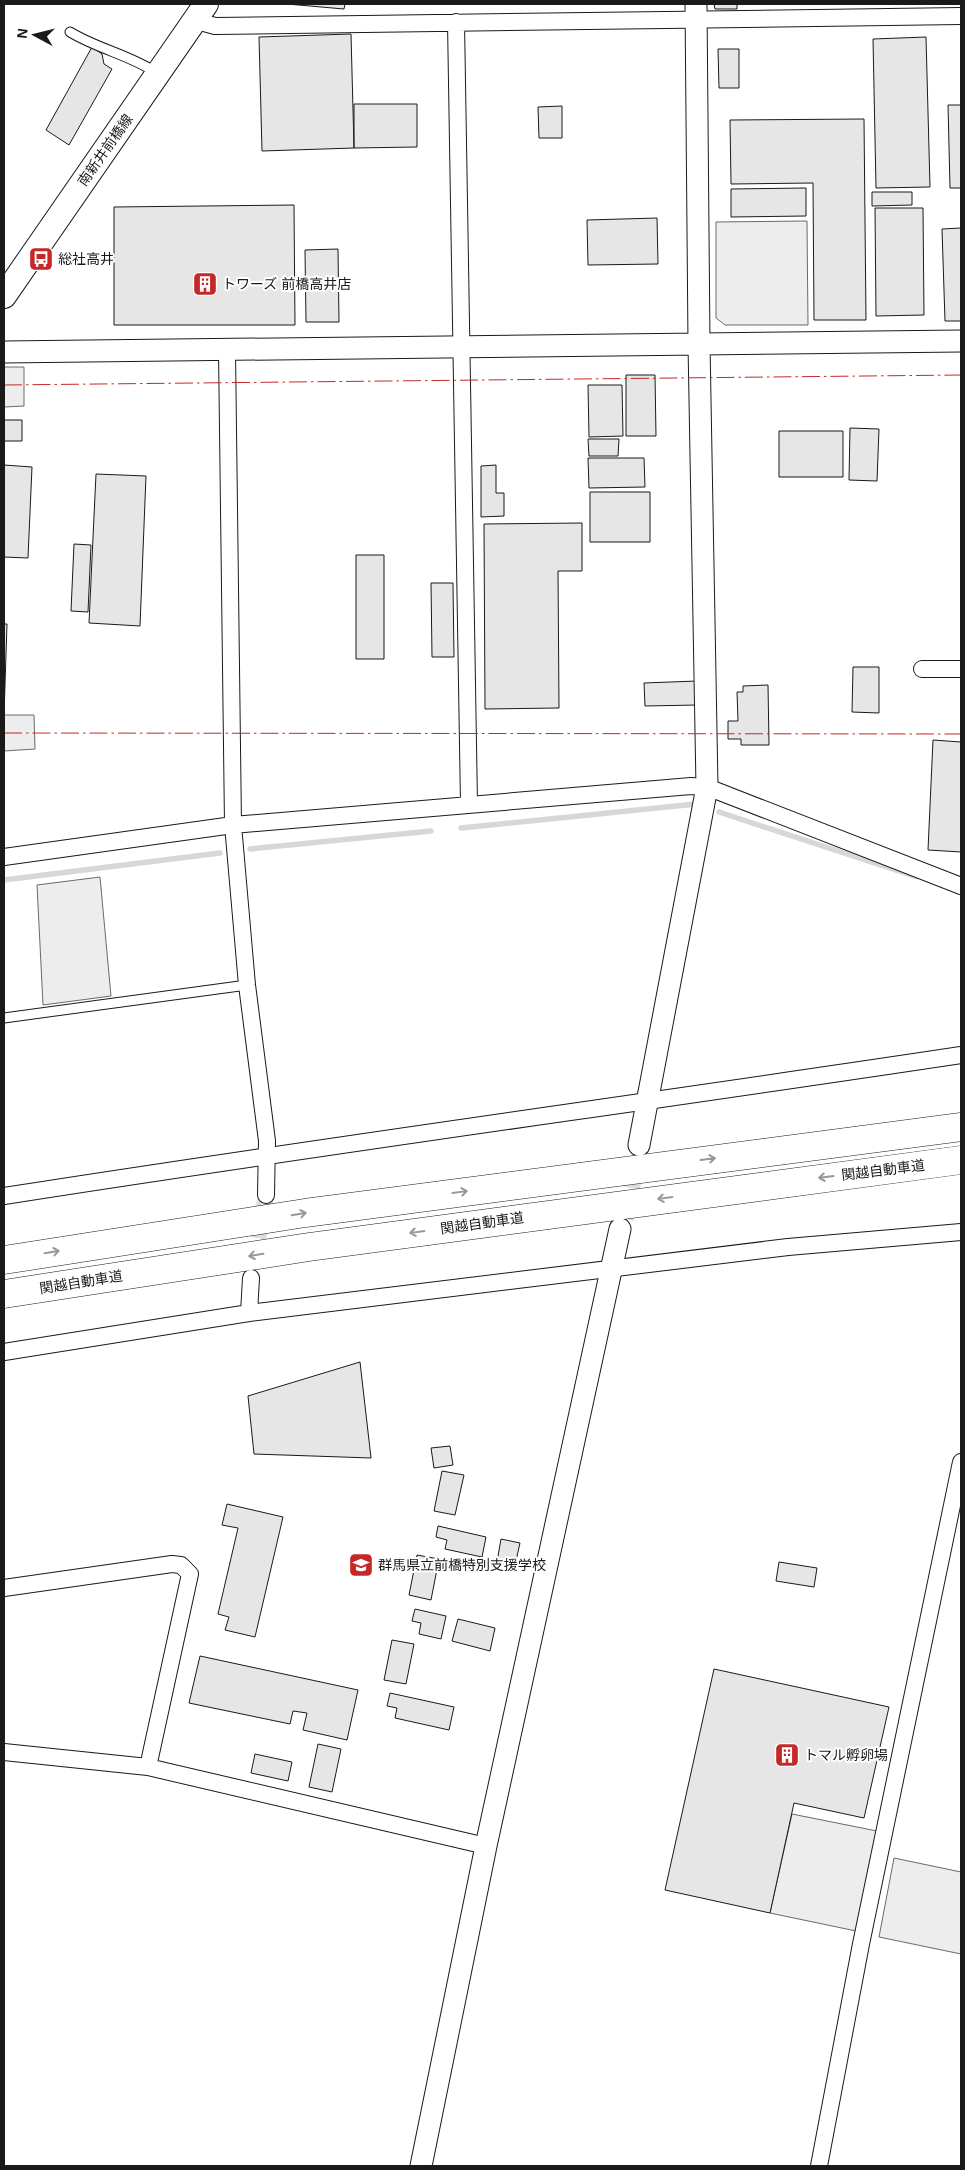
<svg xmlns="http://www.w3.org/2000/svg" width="965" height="2170" font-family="Arial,'Noto Sans JP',sans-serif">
<rect width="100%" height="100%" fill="#fff"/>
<path fill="#ededed" stroke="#6a6a6a" d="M807 221 808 325H725L716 318V222Z
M4 367H24V406L4 407Z
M4 715H34L35 749 4 751Z
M100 877 111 996 43 1005 37 885Z
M792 1814 877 1831 856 1931 770 1913Z
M894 1858 961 1872V1954L879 1937Z"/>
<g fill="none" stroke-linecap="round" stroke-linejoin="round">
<path stroke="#d7d7d7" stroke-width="5.5" d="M719 812 917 877
M461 828 696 804
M250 849 431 831
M4 880 220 853"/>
</g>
<path fill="#e6e6e6" stroke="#1a1a1a" d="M287 4H345L344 9Z
M714 4H737V9H715Z
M351 34 354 148 262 151 259 37Z
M926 37 930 187 876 188 873 39Z
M92 47 102 54 104 64 112 69 69 145 46 130Z
M718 49H739V88H719Z
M354 104H417V147L354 148Z
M948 105H961V188H950Z
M562 106V138H539L538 107Z
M864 119 866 320H814L813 183 731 184 730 120Z
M806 188V216L731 217V189Z
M872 192H912V205L872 206Z
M294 205 295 325H114V207Z
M875 208H923L924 315 876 316Z
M657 218 658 264 588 265 587 220Z
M961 228V321H945L942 229Z
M338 249 339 322H306L305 250Z
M626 375H655L656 436H626Z
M588 385H622L623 436 589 437Z
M4 420H22V441H4Z
M850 428 879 429 877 481 849 480Z
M779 431H843V477H779Z
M588 439H619L618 456H589Z
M588 458H644L645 487 589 488Z
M4 465 32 467 28 558 4 557Z
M496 465V493H504V516L481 517V466Z
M96 474 146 476 140 626 89 623Z
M590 492H650V542H590Z
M582 523V571H558L559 708 485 709 484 524Z
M74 544 91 545 88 612 71 611Z
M356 555H384V659H356Z
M431 583H453L454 657H432Z
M4 624H7L4 715Z
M853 667H879V713L852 712Z
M697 681 698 705 645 706 644 683Z
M768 685 769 745H741V739H728V721H738L737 692H743V686Z
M933 740 961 742V852L928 850Z
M360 1362 371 1458 254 1454 248 1396Z
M450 1446 453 1465 434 1468 431 1448Z
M442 1471 464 1475 455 1515 434 1511Z
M227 1504 283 1517 255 1637 225 1630 229 1617 218 1614 238 1528 222 1525Z
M438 1526 486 1537 482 1557 445 1549 447 1540 436 1537Z
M501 1539 520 1543 515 1565 497 1562Z
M417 1555 439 1559 431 1600 409 1595Z
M779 1562 817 1568 814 1587 776 1581Z
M415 1609 446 1616 441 1639 419 1634 421 1623 412 1621Z
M458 1619 495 1628 490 1651 452 1641Z
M392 1640 414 1644 406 1684 384 1680Z
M200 1656 358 1690 347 1740 303 1730 307 1713 293 1711 290 1724 189 1703Z
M714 1669 889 1707 864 1818 794 1803 770 1913 665 1890Z
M390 1693 454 1707 449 1730 395 1718 397 1708 387 1706Z
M318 1744 341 1749 332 1792 309 1787Z
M255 1754 292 1762 288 1781 251 1773Z"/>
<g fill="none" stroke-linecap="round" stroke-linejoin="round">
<path stroke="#ddd" stroke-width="16" stroke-dasharray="16 8" stroke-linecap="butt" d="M254 1262 266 1195"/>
<path stroke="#ddd" stroke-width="21" stroke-dasharray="21 11" stroke-linecap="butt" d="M623 1219 636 1156"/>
<defs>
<path id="service" d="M70 32C98 49 130 55 157 73
M4 1018 247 985"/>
<path id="minor" d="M197 17 204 23 215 26 961 16
M456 22 469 804
M227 350 233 825 247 985 267 1141 266 1195
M922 669H961
M4 857 233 825 691 786 707 787 961 886
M4 1196C322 1146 642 1103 961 1055
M249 1313 251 1278
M4 1352 249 1313 788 1247 961 1232
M4 1588 172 1564 181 1565 190 1574 148 1767
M4 1752 148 1767 486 1846
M819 2166 861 1944 961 1462"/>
<path id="tertiary" d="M4 352 961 341
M639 1145 707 787 699 344 696 4
M421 2166 486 1846 620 1229"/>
<path id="secondary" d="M4 296 206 4"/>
<path id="motorway" d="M4 1260 305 1213 961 1127
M4 1294 309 1247 961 1160"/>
</defs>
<use href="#service" stroke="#1a1a1a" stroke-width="11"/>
<use href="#minor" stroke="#1a1a1a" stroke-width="18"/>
<use href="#tertiary" stroke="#1a1a1a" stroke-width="23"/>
<use href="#secondary" stroke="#1a1a1a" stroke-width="26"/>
<use href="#motorway" stroke="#1a1a1a" stroke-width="29"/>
<use href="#service" stroke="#fff" stroke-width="9"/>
<use href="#minor" stroke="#fff" stroke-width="16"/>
<use href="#tertiary" stroke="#fff" stroke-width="21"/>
<use href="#secondary" stroke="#fff" stroke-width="24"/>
<use href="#motorway" stroke="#fff" stroke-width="28"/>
<path stroke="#c62828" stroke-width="1" stroke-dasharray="18 4 2.5 4" stroke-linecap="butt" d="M4 385 961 375
M4 733 961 734"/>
</g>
<defs><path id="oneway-shaft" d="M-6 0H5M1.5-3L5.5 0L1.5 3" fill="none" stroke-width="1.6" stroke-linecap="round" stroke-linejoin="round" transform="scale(1.25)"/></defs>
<g stroke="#989898">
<use href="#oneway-shaft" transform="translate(708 1159) rotate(-7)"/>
<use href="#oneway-shaft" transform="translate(826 1177) rotate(173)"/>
<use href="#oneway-shaft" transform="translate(460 1192) rotate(-8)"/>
<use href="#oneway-shaft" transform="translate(665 1198) rotate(172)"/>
<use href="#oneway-shaft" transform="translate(299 1214) rotate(-9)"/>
<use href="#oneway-shaft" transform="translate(417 1232) rotate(172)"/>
<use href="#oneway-shaft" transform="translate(52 1252) rotate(-9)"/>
<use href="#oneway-shaft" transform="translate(256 1255) rotate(171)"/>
</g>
<defs>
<symbol id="bus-square" viewBox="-11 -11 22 22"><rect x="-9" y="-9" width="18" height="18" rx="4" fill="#c62828" stroke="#fff"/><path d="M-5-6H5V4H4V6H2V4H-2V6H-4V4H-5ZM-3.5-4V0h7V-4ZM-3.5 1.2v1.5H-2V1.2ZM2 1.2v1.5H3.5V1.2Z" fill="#fff"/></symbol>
<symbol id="building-square" viewBox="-11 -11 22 22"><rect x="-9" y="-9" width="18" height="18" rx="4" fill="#c62828" stroke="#fff"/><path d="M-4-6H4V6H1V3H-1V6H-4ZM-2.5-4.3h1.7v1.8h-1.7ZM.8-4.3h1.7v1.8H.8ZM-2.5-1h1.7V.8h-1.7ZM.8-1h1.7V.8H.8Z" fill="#fff"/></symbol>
<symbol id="school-square" viewBox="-11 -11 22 22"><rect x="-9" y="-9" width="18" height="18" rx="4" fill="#c62828" stroke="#fff"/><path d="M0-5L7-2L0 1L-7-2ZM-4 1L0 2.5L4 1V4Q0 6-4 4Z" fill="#fff"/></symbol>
</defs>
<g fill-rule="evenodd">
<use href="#bus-square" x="27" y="245" width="28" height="28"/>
<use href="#building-square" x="191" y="270" width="28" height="28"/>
<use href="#school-square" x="347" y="1551" width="28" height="28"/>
<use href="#building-square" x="773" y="1741" width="28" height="28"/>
</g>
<g text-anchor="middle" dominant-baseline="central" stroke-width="4" stroke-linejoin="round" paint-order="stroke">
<g font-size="14" fill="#1a1a1a" stroke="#fff">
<text transform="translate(105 150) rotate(-55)">南新井前橋線</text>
<text transform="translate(883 1170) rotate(-7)">関越自動車道</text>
<text transform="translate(482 1223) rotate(-8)">関越自動車道</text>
<text transform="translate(81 1282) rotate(-9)">関越自動車道</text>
</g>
<g font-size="14" fill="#1a1a1a" stroke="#fff" text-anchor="start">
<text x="58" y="259">総社高井</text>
<text x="222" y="284">トワーズ 前橋高井店</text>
<text x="378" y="1565">群馬県立前橋特別支援学校</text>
<text x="804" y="1755">トマル孵卵場</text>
</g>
</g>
<rect width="965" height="2170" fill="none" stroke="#1a1a1a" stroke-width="10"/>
<g transform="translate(35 35) rotate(277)" stroke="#ffffff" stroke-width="4" paint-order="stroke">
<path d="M0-4L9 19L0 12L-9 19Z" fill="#1a1a1a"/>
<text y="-8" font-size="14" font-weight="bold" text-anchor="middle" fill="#1a1a1a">N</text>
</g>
</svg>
